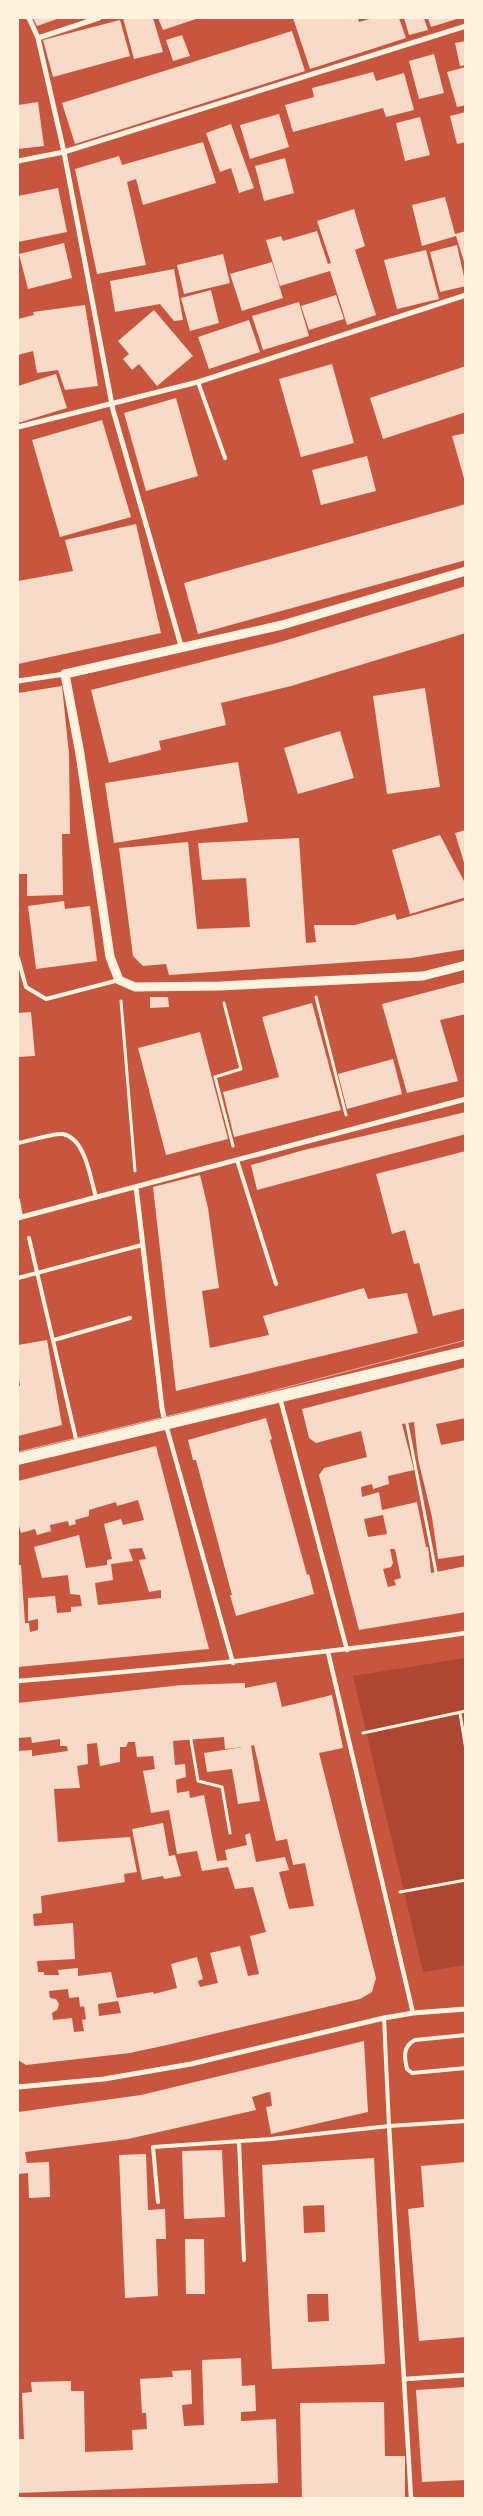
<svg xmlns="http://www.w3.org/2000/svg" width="483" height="2516" font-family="'Sofia Sans Condensed',sans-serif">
<rect width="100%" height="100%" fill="#c8553d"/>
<path fill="#ae4732" d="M465 1658V1965L423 1972 353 1676Z"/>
<path fill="#f7dbc8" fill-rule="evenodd" d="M33 18H60L37 26Z
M123 18H153L163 52 134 59Z
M158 18H199L163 30Z
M293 18H358L359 22 373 18H399L406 38 310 69Z
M404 18H424L428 30 409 35Z
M428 18H460L431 27Z
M120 20 130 56 53 77 43 40Z
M292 31 305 71 75 144 62 103Z
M182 35 190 56 173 61 166 40Z
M466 41V65L460 66 455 43Z
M434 54 444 93 419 99 409 61Z
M466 67V105L457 107 447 72Z
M373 72 376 81 404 73 414 110 386 117 383 108 293 132 285 105 314 97 312 88Z
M38 102 44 146 18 149V105Z
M466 112V142L457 144 450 116Z
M279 114 289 147 250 159 240 125Z
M420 117 430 155 405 161 396 123Z
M231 124 254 188 239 193 231 168 220 172 206 133Z
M203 142 216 183 143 205 136 179 127 182 146 265 97 274 75 169 119 156 122 165Z
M285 158 294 193 264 201 255 166Z
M58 188 67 232 18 242V196Z
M445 197 455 234 466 231V268L456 236 422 246 412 205Z
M354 209 365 246 355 250 376 315 347 325 330 271 280 286 266 240 281 236 283 241 317 231 328 264 331 263 317 221Z
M64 243 72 278 28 289 19 254Z
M457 245 466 286 440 292 430 252Z
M426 250 439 299 397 309 384 260Z
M223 254 230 283 184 294 177 265Z
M272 262 283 298 242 311 230 274Z
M174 269 183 320 174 321 160 304 115 312 110 281Z
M211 290 219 323 190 331 181 298Z
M336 295 344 319 309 330 301 306Z
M299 302 309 336 263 350 252 316Z
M85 305 98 386 65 390 58 370 37 373 33 351 18 355V319L34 315 33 312Z
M154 310 193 356 157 386 139 364 132 370 123 359 129 354 118 341Z
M249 320 260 352 209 369 198 337Z
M332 364 354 443 301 457 279 379Z
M466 366V412L383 439 370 398Z
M56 374 67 408 18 423V386Z
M176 398 198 476 146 491 124 413Z
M102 420 131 517 60 537 32 440Z
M466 433V482H465L452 436Z
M367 456 376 491 321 505 312 470Z
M466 504V560L198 634 184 583Z
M136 524 161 633 18 664V581L73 571 65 540Z
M466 586V633L291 686 221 703 226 725 159 741 161 750 109 763 91 690 277 643Z
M62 686 69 754 70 834H62L63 895 27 896V874H18V693Z
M425 688 440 787 387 794 373 696Z
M340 731 354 778 298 794 284 748Z
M238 762 248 822 114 843 105 783Z
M466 830V866H465L455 833Z
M440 835 466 885V897L410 914 392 850Z
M299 838 306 943 316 942 314 925H355L395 914 397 920 466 900V949L411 958 169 975 166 964 143 966 133 956 119 848 188 842 197 929 250 927 246 878 202 880 198 843Z
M64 901 65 909 90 906 97 961 36 969 28 906Z
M466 982V1014L440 1020 458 1081 407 1093 382 1004Z
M150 997H168L169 1007 150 1008Z
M312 1003 341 1110 234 1137 223 1092 279 1077 262 1017Z
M31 1012 35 1056 18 1057V1013Z
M200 1032 228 1139 166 1155 138 1048Z
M393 1059 402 1094 347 1109 338 1074Z
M466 1112V1134L257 1190 251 1165 304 1150Z
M466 1151V1308L433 1316 419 1263 414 1264 405 1230 392 1234 376 1174Z
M200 1175 208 1208 219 1288 202 1291 210 1348 269 1335 263 1316 364 1288 368 1299 407 1293 418 1333 176 1391 153 1187Z
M47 1340 62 1425 18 1436V1386H20L18 1372V1345Z
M466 1367V1418L436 1424 441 1445 466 1440V1555L438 1559 432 1517 418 1459 414 1422 402 1424 414 1470 388 1476 389 1484 373 1489 372 1484 361 1487 362 1497 379 1492 382 1510 417 1502 426 1547H428L431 1573 466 1566V1612L359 1630 319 1475 324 1468 367 1457 361 1431 316 1443 309 1438 302 1409ZM383 1515 387 1534 368 1537 364 1519ZM390 1549H395L401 1578 394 1580 396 1585 388 1587 383 1569 391 1567 393 1563Z
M266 1418 272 1439 270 1440 307 1575 309 1574 314 1594 236 1616 230 1595H232L196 1460H193L188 1440Z
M156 1446 209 1649 18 1667V1565H21L25 1623H29L30 1632 38 1630V1619L28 1621V1598L55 1596 57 1613 71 1612V1607L82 1606 80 1595 70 1594 68 1575 42 1578 34 1547 79 1535 86 1568 107 1565V1560L112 1559 104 1524 121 1519 123 1525 144 1520 138 1500 117 1506 116 1502 89 1510V1516L75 1520 76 1524 69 1526 68 1521 50 1525 51 1531 37 1535 35 1529 21 1533 18 1522V1481ZM142 1548 146 1559 139 1560 149 1592 161 1590V1598L98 1605 95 1583 113 1580 111 1564 133 1561 129 1549Z
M276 1682 282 1707 332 1695 343 1748 319 1753 376 1978 372 1992 360 1999 167 2045 130 2053 26 2065 18 2060V1751L32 1750V1756L68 1751 67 1746H60V1739L32 1743 31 1737 18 1738V1703L182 1685 245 1683V1688ZM224 1737 225 1749 243 1747 204 1753 207 1772 232 1769 238 1804 260 1801 251 1746 254 1745 276 1841 287 1839 293 1865 305 1863 314 1906 289 1909 279 1872 289 1870 285 1857 256 1862 250 1833 245 1835 247 1845 225 1850 227 1860 217 1861 204 1795 190 1798 189 1791 177 1793 176 1780 186 1777 185 1764 175 1765 173 1741ZM128 1742H135L137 1757 153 1756 155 1769 143 1771 151 1813 169 1810 177 1854 197 1851 202 1871 228 1867 235 1889 253 1887 266 1932 250 1936 259 1974 248 1976 240 1946 210 1953 218 1983 200 1987 198 1981 203 1979 197 1957 171 1964 177 1988 154 1994 153 1992 117 1998 111 1972 78 1976V1968L58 1970 59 1975H44V1972H38L37 1961 75 1959 73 1923 34 1926 33 1914 42 1913 41 1896 125 1882 124 1874 137 1872 130 1837 58 1842 54 1789 80 1788 77 1766 88 1764 87 1744 97 1743 100 1766 120 1762V1747H126ZM68 1989 69 1998 79 1997 80 2007 84 2006 86 2019 82 2020 84 2031 74 2032 72 2018 53 2020 52 2013 57 2010 59 2004 56 1999 50 1998 49 1991ZM118 2001 121 2013 99 2016 98 2004Z
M163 1823 169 1856 175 1855 181 1876 164 1879 163 1876 142 1880 132 1829Z
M364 2041 368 2112 271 2134 266 2107 272 2106 270 2092 265 2093 252 2097 256 2110 128 2139 25 2152 27 2163 49 2162 50 2197 29 2198 28 2173 18 2174V2112L141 2095Z
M222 2150 225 2217 184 2219 182 2151Z
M146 2154 148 2210 165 2209 166 2239H156L158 2296 125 2298 119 2155Z
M374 2158 385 2364 272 2369 262 2165ZM324 2205 325 2232 304 2233 303 2206ZM307 2294H328L329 2321 308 2322Z
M466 2162V2337L419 2341 408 2209 424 2207 421 2166Z
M185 2239H204L205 2294H186Z
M241 2358 242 2386 255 2385 256 2411 241 2412V2421L276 2419 278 2483 18 2493V2439H24L22 2393 32 2392 31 2382 71 2381V2391H84L85 2452 133 2450 132 2430 147 2429 146 2413H142L140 2379 173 2377 172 2371 191 2370 192 2404 182 2405 184 2426 204 2425 202 2360Z
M466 2387V2480L422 2482 416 2390Z
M384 2402 385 2456H405V2497L302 2498 300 2403Z"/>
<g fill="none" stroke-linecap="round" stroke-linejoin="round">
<path stroke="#fff3e0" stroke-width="3" d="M316 997 346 1115
M121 1001 135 1171
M224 1003 241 1069 215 1077 233 1146
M407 1424 436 1572
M460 1713 466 1750
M363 1733 466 1711
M191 1740 198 1781 222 1787 230 1833
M400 1892 466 1880"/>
<path stroke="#fff3e0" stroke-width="4" d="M198 382 225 458
M18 958 26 987 46 999 119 980
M18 1143C29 1141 53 1133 63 1134 86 1139 90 1178 96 1197
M237 1160 276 1284
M18 1200 21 1217
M29 1238 77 1443
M18 1278 142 1245
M54 1340 130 1318
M384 2018 389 2126 466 2121
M466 2035 415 2040C403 2046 404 2057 407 2069L412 2073 466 2068
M239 2141 244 2260
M158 2202 153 2147 271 2139 389 2126"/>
<path stroke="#fff3e0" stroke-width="4.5" d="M280 1398 347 1650
M166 1425 233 1663
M328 1652 413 2013
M18 1681C167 1669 317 1655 466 1633
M389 2126 411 2498
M405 2379 466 2375"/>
<path stroke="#fff3e0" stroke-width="5" d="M29 18 38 38 64 152 113 410 182 649
M38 38 99 18
M18 161 64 152 466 26
M18 427 198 382 466 295
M18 681 65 674
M136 1187 162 1408 165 1422
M18 1218 466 1099
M18 2087 104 2079 191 2064 384 2018 413 2013 466 2009"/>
<path stroke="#fff3e0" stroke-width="9" d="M466 571 282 625 65 674 80 754 110 957 119 980 135 987 220 986 423 976 466 965"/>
<path stroke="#fff3e0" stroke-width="12" d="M18 1459 466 1352"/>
<path stroke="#e9b49f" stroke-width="1" d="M18 1452 257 1395 466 1340"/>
</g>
<rect width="483" height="2516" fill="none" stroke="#fff3e0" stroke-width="38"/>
</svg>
